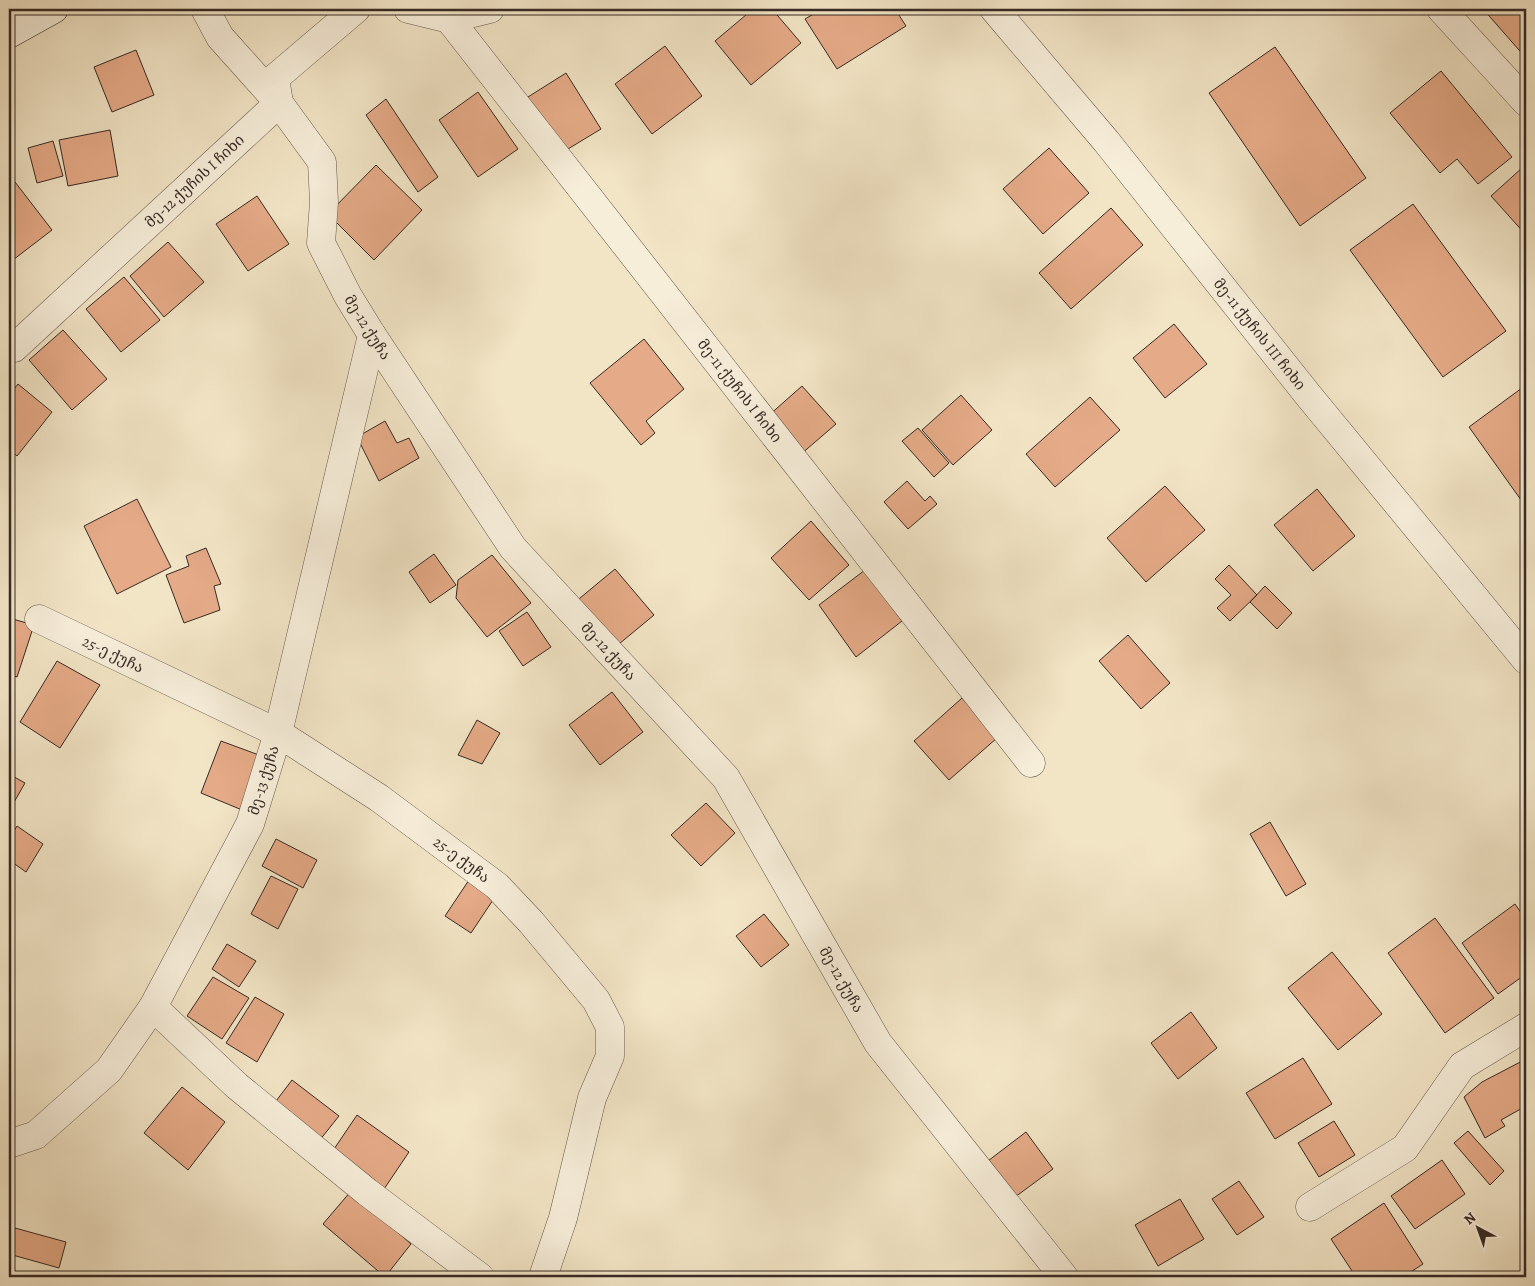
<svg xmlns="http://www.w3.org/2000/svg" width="1535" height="1286" font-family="Alegreya,'Noto Serif Georgian',serif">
<rect width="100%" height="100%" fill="#f2e5c6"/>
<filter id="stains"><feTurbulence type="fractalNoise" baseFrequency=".004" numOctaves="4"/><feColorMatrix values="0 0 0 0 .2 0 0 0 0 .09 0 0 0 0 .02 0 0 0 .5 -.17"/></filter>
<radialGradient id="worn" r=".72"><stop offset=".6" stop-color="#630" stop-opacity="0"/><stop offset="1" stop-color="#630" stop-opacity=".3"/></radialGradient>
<path fill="#e5aa87" stroke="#362a25" d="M753 9H772L801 43 751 85 715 41Z
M822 9H895L906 26 837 69 805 19Z
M1483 9H1526V58Z
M665 46 702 96 652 134 615 84Z
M1275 47 1366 178 1300 226 1209 93Z
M136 50 154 95 112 112 94 67Z
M1441 71 1512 157 1478 184 1457 159 1440 173 1390 113Z
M566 73 601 129 553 158 520 102Z
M478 92 518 149 478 177 439 120Z
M386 99 438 177 418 192 366 115Z
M110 130 118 176 68 186 59 140Z
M53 141 63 176 37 183 28 148Z
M1049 148 1089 193 1043 234 1003 189Z
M376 165 422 210 374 260 328 214Z
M1523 167 1526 171V235L1491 196Z
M15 182 52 230 9 263V187Z
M257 196 289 244 248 271 216 224Z
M1413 204 1506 331 1443 377 1350 250Z
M1111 208 1143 245 1071 309 1039 273Z
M168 242 204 282 164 317 130 276Z
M124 277 160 320 121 352 86 309Z
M1174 324 1207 364 1165 398 1133 358Z
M63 330 107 379 72 410 29 360Z
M644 339 684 389 646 421 655 433 641 445 590 383Z
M18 384 52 412 17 456 9 449V395Z
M1526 385V507L1469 427Z
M802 386 836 424 800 455 767 417Z
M961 395 992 430 953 465 922 430Z
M1090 397 1120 430 1055 487 1026 454Z
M385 421 397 443 409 438 419 458 379 481 357 437Z
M918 428 949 463 934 477 902 441Z
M907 481 925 501 930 496 937 504 908 529 884 502Z
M1165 486 1205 530 1146 582 1107 538Z
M1317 489 1355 536 1313 571 1274 525Z
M137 499 171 567 117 594 84 526Z
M811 521 849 565 809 600 771 558Z
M206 548 221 584 214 586 220 610 184 623 166 575 189 566 186 556Z
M434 554 456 585 430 603 409 572Z
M492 555 531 603 487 637 456 598 458 580Z
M1229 565 1257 595 1230 621 1217 608 1231 595 1215 579Z
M615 569 654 615 613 649 574 603Z
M865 570 902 621 856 657 819 605Z
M1265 586 1292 613 1277 629 1250 602Z
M527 612 551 647 523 666 499 631Z
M9 618 34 625 17 677 9 674Z
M1128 635 1170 683 1141 709 1099 661Z
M57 661 100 685 60 748 20 722Z
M612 692 643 732 600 765 569 725Z
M962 698 997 738 949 780 914 741Z
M477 720 500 733 482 764 458 755Z
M221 741 267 758 247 812 201 793Z
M9 774 25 783 9 811Z
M706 803 735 833 701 866 671 835Z
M1270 822 1306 884 1286 896 1250 834Z
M17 826 43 844 26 872 9 860V839Z
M276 839 317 860 303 888 262 866Z
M271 876 298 889 278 929 251 914Z
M469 880 495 897 471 933 445 916Z
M1515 904 1526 920V974L1498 994 1462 943Z
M764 914 789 945 761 967 736 936Z
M1435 918 1494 998 1445 1033 1388 953Z
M227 944 256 961 239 987 212 969Z
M1332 952 1382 1014 1338 1050 1288 988Z
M213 977 249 998 222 1039 187 1016Z
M255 997 284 1014 257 1062 226 1043Z
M1191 1012 1217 1048 1178 1079 1151 1043Z
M1303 1058 1332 1104 1275 1139 1246 1093Z
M1526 1059V1106L1501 1120 1505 1126 1485 1138 1464 1097 1482 1082Z
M292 1080 339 1116 319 1141 273 1105Z
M182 1087 225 1122 188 1170 144 1133Z
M357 1115 409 1152 382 1192 330 1155Z
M1334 1121 1355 1155 1319 1177 1298 1143Z
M1468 1131 1504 1171 1490 1185 1454 1143Z
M1026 1132 1053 1169 1007 1203 980 1167Z
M1442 1160 1465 1194 1415 1229 1391 1196Z
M1239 1181 1264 1217 1237 1235 1212 1199Z
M351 1191 411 1244 385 1277 323 1224Z
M1180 1199 1204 1239 1158 1266 1135 1225Z
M1384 1203 1423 1264 1403 1277H1356L1331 1239Z
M15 1228 66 1242 59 1268 9 1254Z"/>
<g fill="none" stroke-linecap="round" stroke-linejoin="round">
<defs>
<g id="minor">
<path id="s1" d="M205 9 220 37 279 103 322 162 324 202 321 243 348 296 372 335 513 548 726 778 878 1043 1064 1277"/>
<path d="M408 9 449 19 490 9"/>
<path id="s2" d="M994 9 1106 141 1308 395 1526 660"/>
<path d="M1441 9 1526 102"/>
<path id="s3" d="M449 19 1031 763"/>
<path id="s4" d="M14 348 279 103 275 78 356 9"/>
<path id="s5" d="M39 619 278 733 379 798 497 886 531 922 596 1000 610 1027V1056L592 1098 563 1218 543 1277"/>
<path d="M153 1007 237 1086 367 1192 480 1277"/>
<path id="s6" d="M9 1144 36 1135 109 1070 153 1007 250 824 278 733 372 335"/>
<path d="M1310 1207 1405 1148 1462 1066 1526 1027"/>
</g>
<path id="secondary" d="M9 34 54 9"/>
</defs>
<use href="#minor" stroke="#65594d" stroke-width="29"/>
<use href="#secondary" stroke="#362a25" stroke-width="29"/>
<use href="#minor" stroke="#f7eeda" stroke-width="28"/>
<use href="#secondary" stroke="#f7eeda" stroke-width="28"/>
</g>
<g text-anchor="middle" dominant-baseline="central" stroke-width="4" stroke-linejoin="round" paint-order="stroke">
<g font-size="15" fill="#362a25" stroke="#f7eeda">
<text stroke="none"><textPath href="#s4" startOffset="246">მე-12 ქუჩის I ჩიხი</textPath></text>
<text stroke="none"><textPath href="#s1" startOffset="371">მე-12 ქუჩა</textPath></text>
<text stroke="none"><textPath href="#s2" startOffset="420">მე-11 ქუჩის III ჩიხი</textPath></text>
<text stroke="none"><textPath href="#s3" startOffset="472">მე-11 ქუჩის I ჩიხი</textPath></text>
<text stroke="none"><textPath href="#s1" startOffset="776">მე-12 ქუჩა</textPath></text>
<text stroke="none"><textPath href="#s5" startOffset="82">25-ე ქუჩა</textPath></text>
<text stroke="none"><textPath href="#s6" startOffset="456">მე-13 ქუჩა</textPath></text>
<text stroke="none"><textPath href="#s5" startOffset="488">25-ე ქუჩა</textPath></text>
<text stroke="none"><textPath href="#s1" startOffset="1181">მე-12 ქუჩა</textPath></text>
</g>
</g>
<rect width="1535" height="1286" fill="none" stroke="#f2e5c6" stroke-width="30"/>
<rect x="10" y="10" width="1515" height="1266" fill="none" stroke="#362a25" stroke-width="2.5"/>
<rect x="15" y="15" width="1505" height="1256" fill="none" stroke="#362a25"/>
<g transform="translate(1478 1228) rotate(319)" stroke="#f7eeda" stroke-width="4" paint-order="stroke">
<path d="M0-4L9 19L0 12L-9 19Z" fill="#362a25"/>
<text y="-8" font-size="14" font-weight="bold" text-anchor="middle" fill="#362a25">N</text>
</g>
<rect width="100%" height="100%" filter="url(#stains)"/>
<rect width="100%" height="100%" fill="url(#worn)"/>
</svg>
